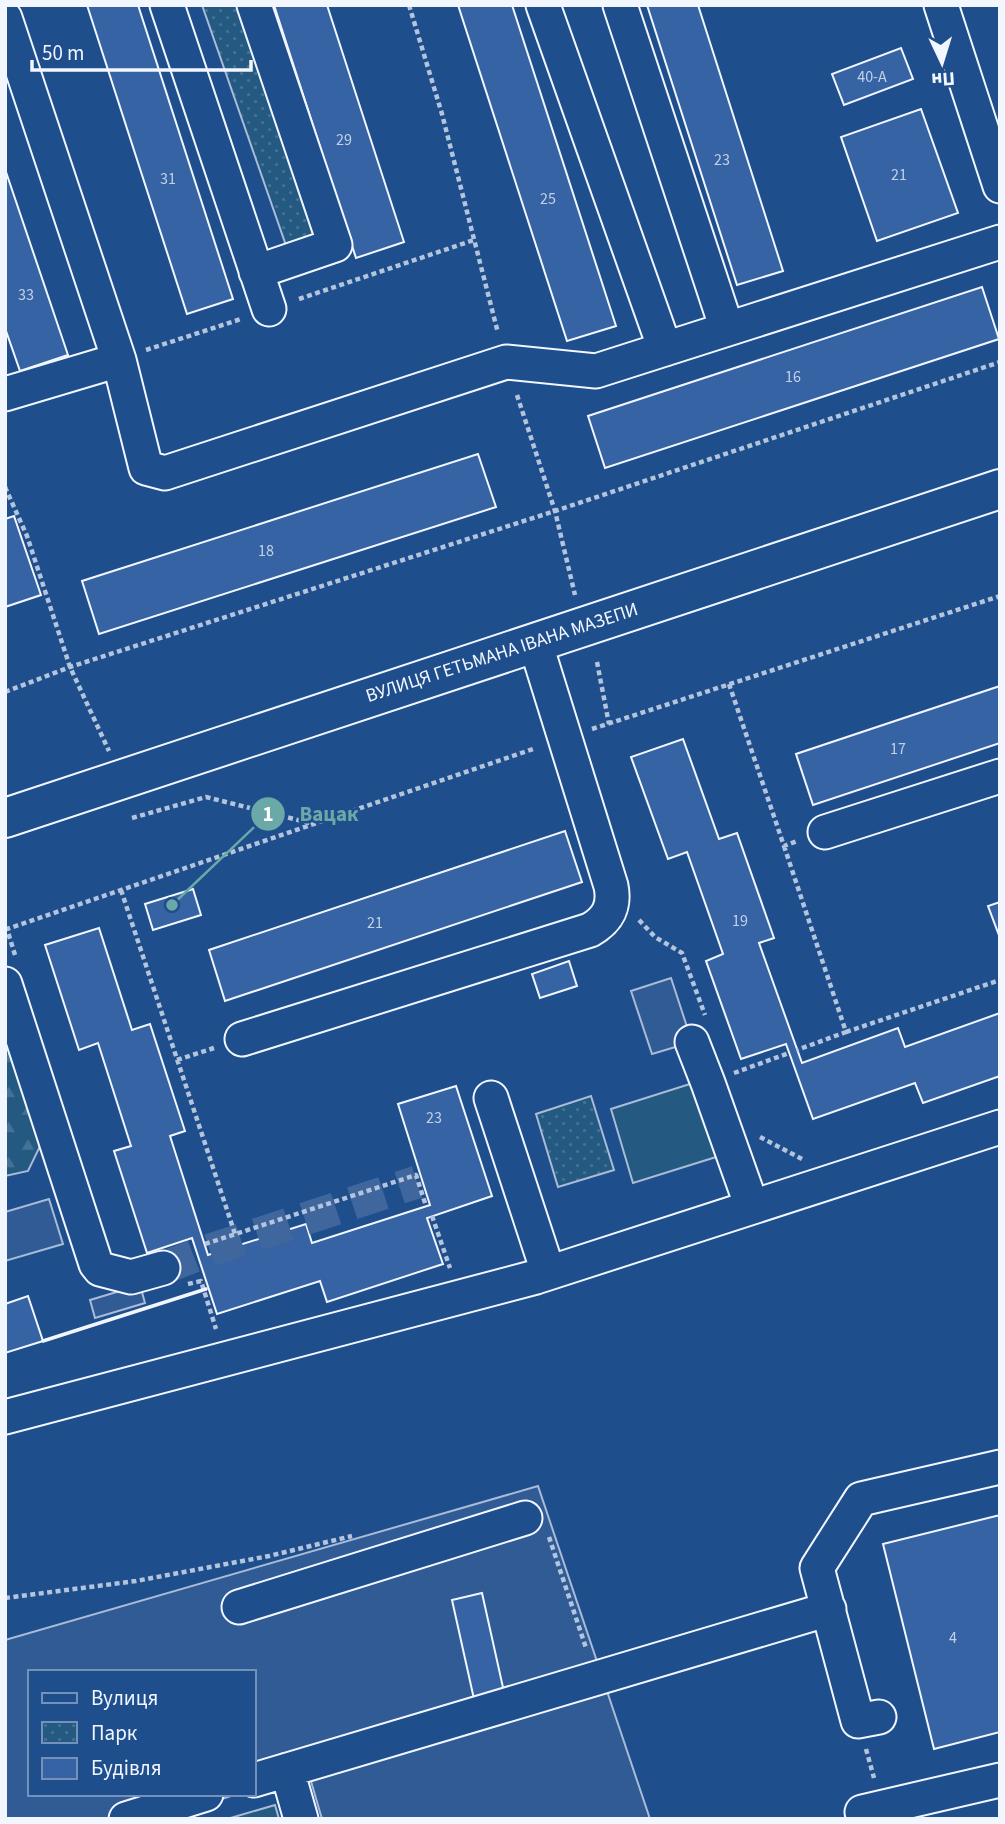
<svg xmlns="http://www.w3.org/2000/svg" width="1005" height="1824" font-family="'Source Sans 3',sans-serif">
<defs>
<pattern id="forest-firs" width="22" height="20" patternUnits="userSpaceOnUse" patternTransform="scale(1.75)"><rect width="22" height="20" fill="#245a82"/><path d="M5 1l3.5 6h-7zM16 11l3.5 6h-7z" fill="#447295"/></pattern>
<pattern id="park-dots" width="8" height="8" patternUnits="userSpaceOnUse" patternTransform="scale(1.75)"><rect width="8" height="8" fill="#245a82"/><path d="M2 2h.1M6 6h.1" fill="none" stroke="#447295" stroke-width="1.8" stroke-linecap="round"/></pattern>
</defs>
<rect width="100%" height="100%" fill="#1f4e8c"/>
<path fill="#245a82" stroke="#a8bbd7" stroke-width="2" d="M693 1083 716 1157 633 1183 611 1109Z
M275 1805 279 1819H227Z"/>
<path fill="url(#forest-firs)" stroke="#a8bbd7" stroke-width="2" d="M5 1020 45 1136 28 1171 5 1176Z"/>
<path fill="url(#park-dots)" stroke="#a8bbd7" stroke-width="2" d="M202 5H252L329 243 289 254Z
M591 1096 614 1170 558 1187 536 1114Z"/>
<path fill="#305b95" stroke="#a8bbd7" stroke-width="2" d="M671 978 692 1042 652 1054 631 991Z
M49 1199 63 1244 5 1261V1212Z
M140 1285 145 1303 95 1318 90 1300Z
M538 1486 650 1819H322L308 1771 254 1789V1672H30V1794H237L161 1819H5V1640Z"/>
<path fill="#3563a3" stroke="#f2f6ff" stroke-width="2" d="M87 5H138L233 299 187 314Z
M274 5H327L404 242 356 258Z
M458 5H512L616 326 567 341Z
M698 5 783 271 737 285 647 5Z
M901 48 913 79 844 105 832 74Z
M921 109 958 213 877 241 841 137Z
M5 169 68 355 20 371 5 328Z
M982 287 999 339 605 468 588 416Z
M478 454 496 507 99 634 82 581Z
M14 516 41 595 5 607V519Z
M1000 686V743L813 805 796 754Z
M683 739 719 839 737 833 774 938 759 943 802 1063 898 1028 905 1047 1000 1013V1076L923 1103 915 1083 813 1119 786 1044 741 1059 706 961 723 954 687 852 668 859 631 757Z
M565 831 582 882 225 1001 209 950Z
M193 889 201 915 153 930 145 904Z
M1000 902V938L988 906Z
M99 928 132 1030 150 1024 185 1131 170 1136 208 1255 306 1224 312 1243 430 1205 398 1104 456 1086 492 1196 427 1218 443 1264 327 1302 320 1281 217 1314 192 1238 147 1253 114 1151 131 1146 98 1043 79 1050 45 945Z
M569 961 577 986 540 998 532 974Z
M28 1296 43 1341 5 1353V1304Z
M1000 1515V1732L934 1749 883 1544Z
M482 1593 504 1692 474 1699 452 1600Z"/>
<g fill="none" stroke-linecap="round" stroke-linejoin="round">
<path stroke="#3f679d" stroke-width="33" stroke-dasharray="33 17" stroke-linecap="butt" d="M163 1268 207 1251 417 1182"/>
<defs>
<path id="minor" d="M167 5 269 309
M254 5 335 245 256 272
M543 5 665 349
M620 5 727 329
M941 5 1000 186
M5 18 119 360
M5 394 119 360 146 468 165 473 506 362 596 371 1000 242
M825 832 1000 776
M5 984 96 1264 100 1269 131 1277 163 1268
M242 1039 590 930C608 920 615 906 611 886L535 642
M692 1042 708 1083 752 1207
M491 1098 548 1272
M5 1417 536 1277 1000 1127
M239 1607 525 1518
M879 1717 858 1721 817 1568 861 1499 1000 1467
M287 1770 301 1819
M254 1780 829 1609
M862 1812 1000 1780
M126 1819 206 1794"/>
<path id="major" d="M5 818 1000 489"/>
</defs>
<use href="#minor" stroke="#f2f6ff" stroke-width="37"/>
<use href="#major" stroke="#f2f6ff" stroke-width="42"/>
<path stroke="#b3c4dc" stroke-width="4.5" stroke-dasharray="5 3.5" stroke-linecap="butt" d="M409 5 442 114 498 333
M299 299 474 240
M146 350 241 319
M517 395 555 511 575 595
M5 487 27 536 70 667 109 751
M597 662 609 724
M729 684 784 846 797 841
M5 692 70 667 555 511 1000 362
M592 729 1000 596
M132 818 206 797 314 824
M784 846 846 1032 797 1050
M121 890 235 1234
M639 920 655 937 682 953 705 1015
M15 955 7 929 536 748
M846 1032 1000 980
M177 1060 214 1048
M734 1073 789 1053
M760 1137 802 1159
M432 1216 450 1268
M205 1244 416 1175 426 1206
M188 1284 201 1281 216 1329
M549 1537 586 1648
M5 1598 136 1581 269 1556 352 1536
M866 1749 874 1778"/>
<use href="#minor" stroke="#1f4e8c" stroke-width="33"/>
<use href="#major" stroke="#1f4e8c" stroke-width="38"/>
<path stroke="#f2f6ff" stroke-width="3.5" d="M43 1341 206 1289"/>
</g>
<g text-anchor="middle" dominant-baseline="central" stroke-width="5" stroke-linejoin="round" paint-order="stroke">
<g font-size="16" fill="#c3d1e8">
<text x="872" y="77">40-А</text>
<text x="344" y="140">29</text>
<text x="722" y="160">23</text>
<text x="899" y="175">21</text>
<text x="168" y="179">31</text>
<text x="548" y="199">25</text>
<text x="26" y="295">33</text>
<text x="793" y="377">16</text>
<text x="266" y="551">18</text>
<text x="898" y="749">17</text>
<text x="740" y="921">19</text>
<text x="375" y="923">21</text>
<text x="434" y="1118">23</text>
<text x="953" y="1638">4</text>
</g>
<g font-size="19" fill="#f2f6ff" stroke="#1f4e8c">
<text transform="translate(502 653) rotate(-18)">ВУЛИЦЯ ГЕТЬМАНА ІВАНА МАЗЕПИ</text>
</g>
</g>
<path fill="none" stroke="#6aa9a8" stroke-width="2.5" d="M172 905L268 814"/>
<g fill="#6aa9a8" stroke="#1f4e8c" stroke-width="2.5">
<circle cx="172" cy="905" r="7"/>
<circle cx="268" cy="814" r="18"/>
</g>
<g font-size="21" text-anchor="middle" font-weight="bold" fill="#fff">
<text x="268" y="821">1</text>
</g>
<g font-size="21" text-anchor="middle" font-weight="bold" fill="#6aa9a8" stroke="#1f4e8c" stroke-width="5" stroke-linejoin="round" paint-order="stroke">
<text x="329" y="821">Вацак</text>
</g>
<rect width="1005" height="1824" fill="none" stroke="#f2f6ff" stroke-width="14"/>
<rect x="28" y="1670" width="228" height="126" fill="#1f4e8c" stroke="#7391ba" stroke-width="2"/>
<rect x="42" y="1693" width="35" height="10" fill="#1f4e8c" stroke="#7391ba" stroke-width="2"/>
<text x="91" y="1705" font-size="21" fill="#f2f6ff">Вулиця</text>
<rect x="42" y="1722" width="35" height="21" fill="url(#park-dots)" stroke="#7391ba" stroke-width="2"/>
<text x="91" y="1740" font-size="21" fill="#f2f6ff">Парк</text>
<rect x="42" y="1758" width="35" height="21" fill="#3563a3" stroke="#7391ba" stroke-width="2"/>
<text x="91" y="1775" font-size="21" fill="#f2f6ff">Будівля</text>
<g transform="translate(942 63) rotate(176)" stroke="#1f4e8c" stroke-width="5" paint-order="stroke">
<path d="M0-5L12 26L0 18L-12 26Z" fill="#f2f6ff"/>
<text y="-10" font-size="19" font-weight="bold" text-anchor="middle" fill="#f2f6ff">Пн</text>
</g>
<path d="M32 60v10h219v-10" fill="none" stroke="#f2f6ff" stroke-width="3.5"/>
<text x="42" y="60" font-size="21" fill="#f2f6ff" stroke="#1f4e8c" stroke-width="5" paint-order="stroke">50 m</text>
</svg>
